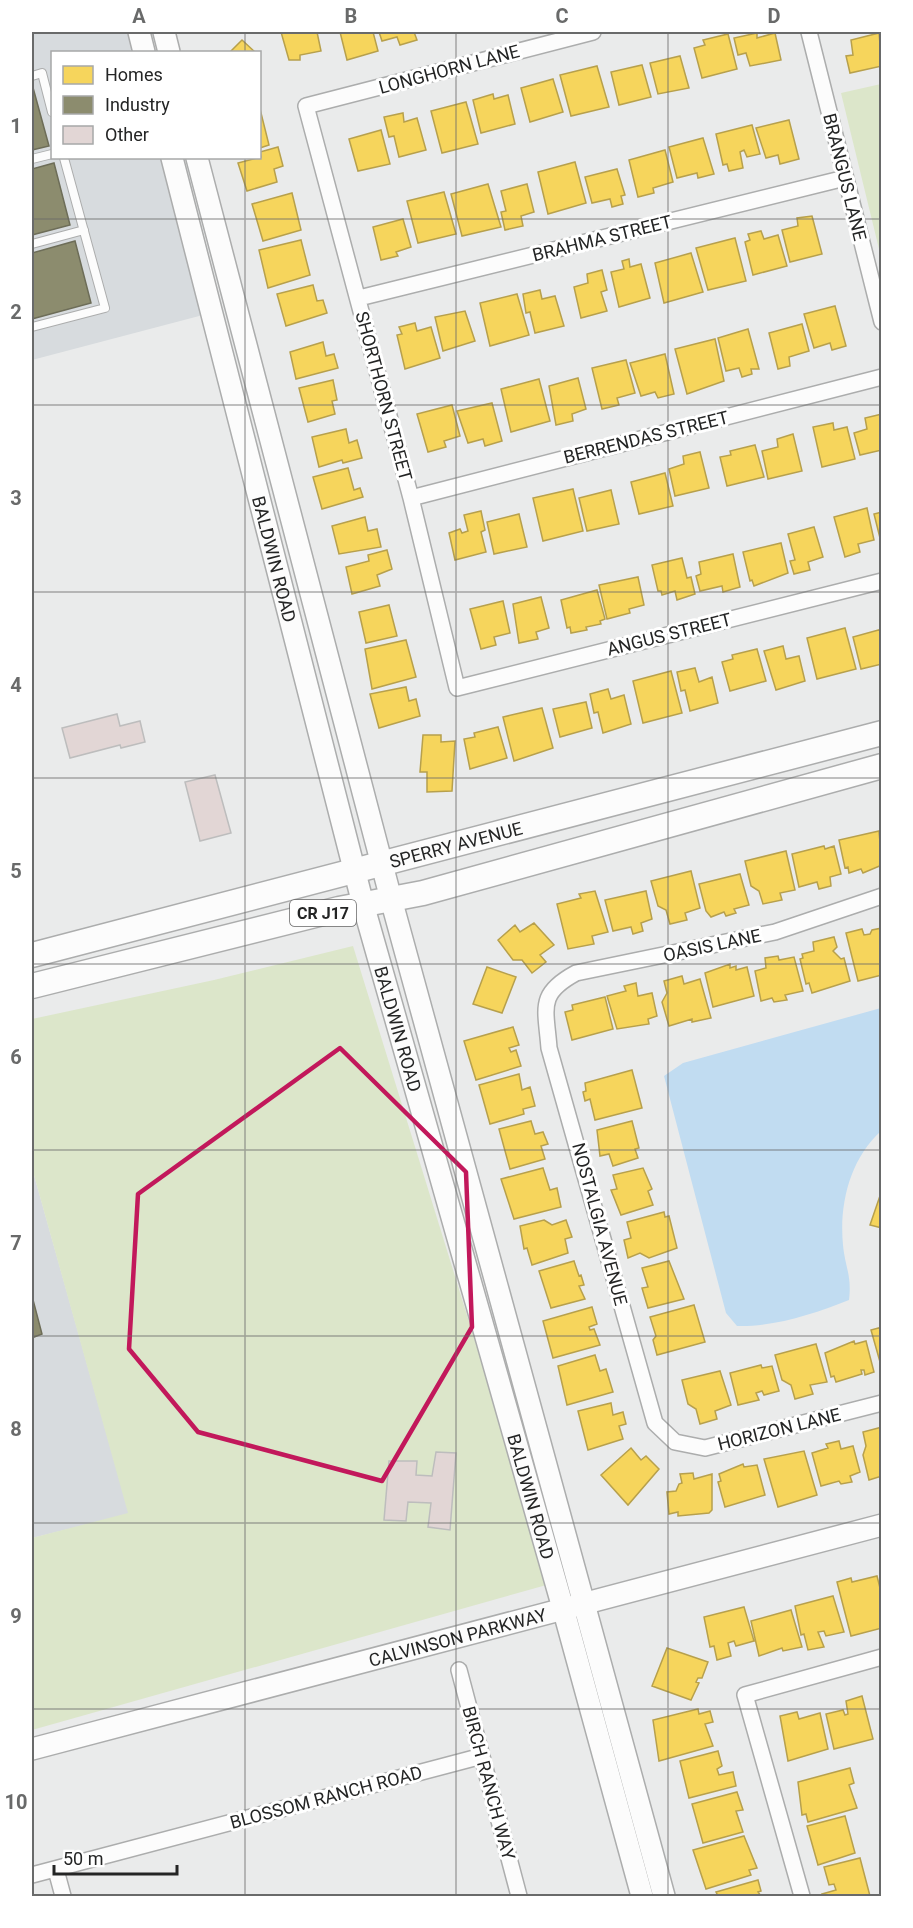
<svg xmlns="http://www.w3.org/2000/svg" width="913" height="1928" font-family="Roboto,sans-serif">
<rect width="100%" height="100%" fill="#eaebeb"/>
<path fill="#d7dbde" d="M32 32H147L153 52H52V158H181L222 310 32 360Z
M32 1168 129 1514 32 1538Z"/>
<path fill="#dce6ca" d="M881 84 882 253H880L841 93Z
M353 946 550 1584 32 1730V1538L128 1513 32 1168V1019L214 980Z"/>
<path fill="#c1dcf1" d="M881 1008V1131C850 1159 839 1204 843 1245 845 1267 852 1275 849 1300 814 1314 774 1327 737 1326L726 1313 664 1076 683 1063Z"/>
<path fill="#f6d55c" stroke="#b7a04c" stroke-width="1.5" d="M281 32H317L321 51 300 55V60H289Z
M340 32H373L378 51 347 60Z
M379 32H414L417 40 400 45 397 37 382 41Z
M757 33V38L775 33 781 60 750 66 746 53 738 55 734 38Z
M879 33 882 66 850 73 846 56 853 55 851 40Z
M728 34 737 69 702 78 694 48 705 45 703 40Z
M242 40 255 52H230Z
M680 56 689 88 658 94 650 63Z
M642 65 651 97 619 105 611 72Z
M597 66 609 107 571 116 560 75Z
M553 79 563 112 530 122 521 88Z
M493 94 494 99 508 95 515 124 481 133 473 100Z
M466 102 478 144 442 153 431 111Z
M260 109 269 145 260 148Z
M403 113 404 122 417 118 426 150 399 157 394 136 389 137 384 117Z
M789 120 799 159 780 164 778 155 766 158 756 128Z
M752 125 760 154 747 157 744 150 740 152 743 168 729 171 727 164 723 165 716 134Z
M381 130 390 164 358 171 349 139Z
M703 138 714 174 698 178 697 173 677 178 669 147Z
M278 147 283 166 274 169 277 182 247 191 238 163 261 157 260 152Z
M665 150 673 182 653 188 654 193 638 197 629 160Z
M575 162 586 203 548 214 538 172Z
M617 169 625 195 621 196 623 204 612 207 610 199 592 203 585 177Z
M488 184 501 227 462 236 451 194Z
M527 184 534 212 521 216 523 226 505 230 501 212 506 211 501 191Z
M444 192 456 234 418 243 407 201Z
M292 193 301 230 263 241 252 204Z
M812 216 822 254 790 262 782 230 798 226 797 218Z
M403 219 411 247 396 252 398 256 381 260 373 227Z
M761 231 764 239 778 235 787 266 753 275 745 242 750 240 748 234Z
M735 238 746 281 708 290 696 248Z
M301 240 310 275 268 288 259 250Z
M691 253 703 292 664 303 655 263Z
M629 259 630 267 641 264 650 298 619 307 611 272 624 269 622 261Z
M602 270 607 290 601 292 607 311 581 318 574 287 588 283 587 274Z
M313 285 317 301 323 300 327 313 286 326 277 294Z
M540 290 542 299 555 296 564 326 535 333 530 312 526 313 523 294Z
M517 294 529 335 490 346 480 303Z
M835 306 846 346 832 350 830 343 814 348 804 314Z
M465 311 475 341 443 351 435 317Z
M415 323 417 331 431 327 440 358 405 369 397 335 402 334 399 327Z
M802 324 809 351 789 357 790 366 778 369 769 333Z
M748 329 759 369H751L752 374 742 377 739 368 726 371 718 338Z
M715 339 724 381 687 394 675 349Z
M323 342 326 356 334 354 338 368 296 379 290 352Z
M665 354 674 394 658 398 655 392 641 396 630 363Z
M626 360 635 393 617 398 619 405 602 409 592 368Z
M578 378 586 409 572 414 573 421 556 425 549 386Z
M539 379 550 421 511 432 501 389Z
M333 380 337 400 332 401 335 414 308 422 299 388Z
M492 403 502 441 485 446 483 439 468 443 457 411Z
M452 405 460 436 444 441 446 447 428 452 417 414Z
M882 414V450L860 455 854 433 867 429 865 418Z
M833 423 834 430 847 427 855 459 822 467 813 427Z
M346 429 349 443 357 440 362 458 343 463 342 460 319 467 312 437Z
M793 434 802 471 768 479 762 451 778 447 777 439Z
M755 445 764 477 727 486 720 457 731 455 730 451Z
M700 452 709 488 675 496 669 469 684 464 683 456Z
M348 468 354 490 360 488 363 497 322 509 313 477Z
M665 473 673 506 639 514 631 482Z
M573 489 583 531 543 541 533 498Z
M611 490 619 524 587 531 579 498Z
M867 508 874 540 858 544 860 552 845 557 834 517Z
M481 511 485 530 481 532 486 552 455 560 449 533 460 529 462 533 468 531 464 515Z
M882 512V546L874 514Z
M519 514 527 547 494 554 487 522Z
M365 517 368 531 377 529 381 547 339 554 332 526Z
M814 527 823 557 808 562 810 570 794 574 790 561 795 560 788 534Z
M781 543 788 573 754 586 752 580 750 581 743 552Z
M387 550 392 569 377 575 380 586 352 594 346 567 369 561 368 555Z
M733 554 740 587 723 592 722 586 700 591 696 576 701 574 699 562Z
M682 558 687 578 691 577 695 594 677 600 675 591 662 595 661 591H658L652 565Z
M638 577 644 605 629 609 630 613 607 619 599 585Z
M597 590 605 619 600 621 601 624 586 627 587 630 571 633 570 627 567 628 561 600Z
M541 597 549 628 536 632 538 639 519 643 513 604Z
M503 601 510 633 494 637 496 645 481 649 470 609Z
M389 605 397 636 366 643 359 612Z
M845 628 856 669 817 679 807 638Z
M882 629V664L861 669 853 637Z
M406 640 416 677 372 689 365 649Z
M783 646 786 659 799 656 805 681 776 690 764 651Z
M757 649 766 681 730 691 722 662 733 659 732 655Z
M695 668 699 682 712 677 718 703 690 711 685 690 681 691 677 672Z
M671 671 682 713 643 723 633 681Z
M406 687 409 701 416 699 420 716 379 728 370 694Z
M608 689 611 699 624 695 631 724 603 733 598 712 594 713 590 694Z
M586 702 592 728 560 737 553 709Z
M542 708 553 748 514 761 503 717Z
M498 727 507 758 470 769 464 739 475 737 474 733Z
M423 735H441V742L455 741 452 791 427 792V772H420Z
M879 831 882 865 863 873 861 869 849 873 848 867 845 868 839 840Z
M824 846 825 849 834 846 841 874 830 877 831 886 819 889 817 882 799 887 792 854Z
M786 851 795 890 780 893 782 900 763 904 759 891 751 886 745 861Z
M691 871 700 908 685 913 687 920 670 924 666 910 658 906 651 881Z
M740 874 749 905 734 909 736 913 726 916 724 912 711 917 706 911 699 884Z
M595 891 608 932 592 936 594 944 568 949 557 904 581 898 579 894Z
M646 891 652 919 641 923 643 931 633 934 631 927 613 931 605 900Z
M534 923 554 945 540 955 546 962 532 973 522 960H513L498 940 515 925 520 932Z
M882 928V975L858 981 846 933 862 929 864 935 870 934 872 930Z
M834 937 837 947 833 951 841 959 844 958 850 981 812 993 809 983 806 984 800 959 803 958 802 954 814 951 813 942Z
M778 956 779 960 794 957 803 991 785 995 787 1000 774 1002 772 998 761 1001 755 971 766 968 765 958Z
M730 964V968L736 966V970L747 967 754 996 713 1007 705 973Z
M487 967 516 977 502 1013 473 1004Z
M682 976 684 984 700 979 711 1018 692 1022V1019L669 1026 662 1002 667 993 664 981Z
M636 983 638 996 652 993 657 1016 648 1019 649 1024 617 1029 607 996 626 991 624 986Z
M605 997 613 1029 572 1040 565 1012 573 1010 572 1005Z
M513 1027 519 1045 509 1048 511 1052 516 1050 521 1066 476 1080 464 1041Z
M632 1070 642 1108 595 1120 590 1099 585 1101 583 1092 586 1091 585 1083Z
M519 1074 522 1090 530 1087 535 1106 523 1109 524 1114 490 1124 479 1085Z
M531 1121 535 1134 543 1132 548 1144 541 1146 545 1159 510 1169 499 1129Z
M632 1121 639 1148 635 1149 638 1158 613 1166 609 1154 600 1156 597 1130Z
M543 1168 550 1190 557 1188 561 1207 514 1219 501 1179Z
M643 1168 652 1189 648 1191 653 1205 621 1215 611 1190 617 1189 613 1175Z
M882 1190V1228L870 1225Z
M664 1212 665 1217 669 1216 677 1248 649 1258 640 1253 628 1258 624 1240 631 1238 627 1222Z
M544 1220 552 1225 566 1220 572 1237 565 1239 568 1253 532 1265 527 1248 524 1249 520 1226Z
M574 1261 579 1276 581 1275 584 1285 579 1286 585 1299 551 1308 539 1271Z
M669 1261 684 1299 648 1308 642 1288 648 1287 642 1268Z
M694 1305 705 1342 657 1355 653 1340 656 1336 650 1317Z
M592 1307 597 1324 589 1327 590 1330 594 1329 600 1345 553 1358 543 1321Z
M882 1327V1369L871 1330Z
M854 1341 855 1344 866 1341 874 1372 865 1375 864 1370H861L862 1374 836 1382 834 1376 831 1377 825 1353Z
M816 1344 827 1382 810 1385 813 1394 795 1399 791 1385 782 1380 775 1355Z
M595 1355 600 1371 606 1369 613 1392 567 1405 558 1366Z
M761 1365 762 1368 772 1366 779 1391 764 1395 762 1391 756 1393 759 1400 738 1405 730 1373Z
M720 1371 731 1405 715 1411 717 1419 700 1424 696 1409 688 1404 682 1380Z
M611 1403 613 1415 623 1412 626 1424 619 1426 623 1439 588 1450 578 1411Z
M882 1427V1476L869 1480 863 1455 866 1446 863 1432Z
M839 1441 841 1449 853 1446 860 1472 850 1476 852 1482 841 1484 839 1481 821 1486 812 1453 828 1448 826 1444Z
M631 1448 641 1460 646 1456 659 1469 628 1505 601 1475Z
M804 1451 817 1495 778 1507 764 1459Z
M743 1464 744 1467 757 1465 765 1495 725 1507 718 1482 721 1481 719 1474Z
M693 1473 694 1479 712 1474V1510L709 1513 678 1516V1512L669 1514 667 1492 676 1491 679 1484 682 1483 680 1474Z
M877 1576 882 1596V1628L851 1636 837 1582 851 1578 852 1582Z
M833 1596 844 1632 826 1636 824 1631 818 1632 824 1647 808 1650 804 1634 801 1635 795 1606Z
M744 1607 754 1641 736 1646 734 1641 728 1643 731 1656 717 1660 714 1646 710 1647 704 1617Z
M791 1610 802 1647 783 1651 782 1648 759 1656 751 1621Z
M667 1648 708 1662 702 1678H698L696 1682 699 1683 691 1700 652 1686Z
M862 1696 873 1739 834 1749 826 1714 843 1710 845 1715 848 1714 846 1701Z
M698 1709 699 1714 710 1711 713 1722 705 1724 713 1746 659 1761 653 1720Z
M797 1712 799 1719 820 1713 828 1749 788 1761 780 1716Z
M718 1751 722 1766 717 1769 719 1775 733 1772 736 1786 689 1798 680 1761Z
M850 1768 854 1783 849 1785 857 1808 808 1822 806 1814 802 1815 798 1782Z
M737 1792 743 1810 736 1811 743 1832 703 1843 692 1804Z
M845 1816 855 1853 818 1865 807 1826Z
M744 1836 757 1868 749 1870 751 1875 706 1889 693 1850Z
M860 1858 870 1896H823L822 1894 836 1890 834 1884 829 1885 824 1867Z
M758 1880 761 1891 758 1892 761 1896H718L716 1892Z"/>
<path fill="#8c8c6e" stroke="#6d6d58" stroke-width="1.5" d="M32 84 49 146 32 150Z
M54 163 70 225 32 235V169Z
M75 241 91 303 32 319V253Z
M32 1296 42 1334 32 1338Z"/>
<path fill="#e2d6d5" stroke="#bdbdbd" stroke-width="1.5" d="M117 714 120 726 140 721 145 742 121 748 120 745 70 758 62 728Z
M215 775 231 833 200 841 185 782Z
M436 1452 456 1453 450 1530 428 1527 431 1503 408 1502 406 1521 384 1520 389 1461H417L416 1475 432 1476Z"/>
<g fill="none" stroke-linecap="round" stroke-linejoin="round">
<defs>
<path id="lane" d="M32 76 42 73 52 112
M32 159 52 154
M32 244 84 230
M32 327 105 308 64 158"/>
<path id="street" d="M593 32 306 106 411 498 457 688 882 581
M809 32 882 322
M359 298 845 178
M411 498 882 377
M882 896 775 932 576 973C537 994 546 1008 549 1048L655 1423 675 1442 705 1448 882 1403
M459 1670 519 1896
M56 1870 63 1896
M32 1875 482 1756
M802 1896 745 1695 882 1657"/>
<g id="secondary">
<path d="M139 32 144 52"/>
<path d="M164 32 169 52"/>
<path id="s1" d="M172 158 363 904 563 1608 642 1896"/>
<path d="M197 158 391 899 664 1896"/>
<path id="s2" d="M32 1749 882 1525"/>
</g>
<g id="primary">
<path id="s3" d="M32 955 882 733"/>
<path d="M32 986 339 909 423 893 882 766"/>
</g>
</defs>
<use href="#lane" stroke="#acadad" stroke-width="10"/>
<use href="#street" stroke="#acadad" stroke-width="18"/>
<use href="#secondary" stroke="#acadad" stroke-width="24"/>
<use href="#primary" stroke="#acadad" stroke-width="27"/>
<use href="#lane" stroke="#fcfcfc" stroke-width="8"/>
<use href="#street" stroke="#fcfcfc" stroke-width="15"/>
<use href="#secondary" stroke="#fcfcfc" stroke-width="21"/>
<use href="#primary" stroke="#fcfcfc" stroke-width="24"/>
</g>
<path fill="none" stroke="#c2185b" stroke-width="4.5" stroke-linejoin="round" d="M340 1048 466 1172 472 1327 382 1481 198 1432 129 1349 138 1194Z"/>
<path fill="none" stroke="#696a6a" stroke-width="1.5" stroke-opacity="0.55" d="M245 32V52M456 32V1896M668 32V1896M245 158V1896M32 219H882M32 405H882M32 592H882M32 778H882M32 964H882M32 1150H882M32 1336H882M32 1523H882M32 1709H882"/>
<g text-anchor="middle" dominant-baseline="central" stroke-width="6" stroke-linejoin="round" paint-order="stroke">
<rect fill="#fff" stroke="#666" stroke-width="1.5" x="290" y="900" width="66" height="26" rx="4.5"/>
<g font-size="16" font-weight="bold" fill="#242525">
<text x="323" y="913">CR J17</text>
</g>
<g font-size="18" fill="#242525" stroke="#fff">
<text transform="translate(449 69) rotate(-15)">LONGHORN LANE</text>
<text transform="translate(845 177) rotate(76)">BRANGUS LANE</text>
<text transform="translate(602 238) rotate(-14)">BRAHMA STREET</text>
<text transform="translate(384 396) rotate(75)">SHORTHORN STREET</text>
<text transform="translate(646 437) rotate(-14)">BERRENDAS STREET</text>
<text stroke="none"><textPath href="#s1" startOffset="414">BALDWIN ROAD</textPath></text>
<text transform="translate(669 634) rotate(-14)">ANGUS STREET</text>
<text stroke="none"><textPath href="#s3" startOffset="438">SPERRY AVENUE</textPath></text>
<text transform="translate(712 945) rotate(-12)">OASIS LANE</text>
<text stroke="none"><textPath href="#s1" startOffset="900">BALDWIN ROAD</textPath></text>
<text transform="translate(600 1224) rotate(75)">NOSTALGIA AVENUE</text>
<text transform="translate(779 1429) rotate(-14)">HORIZON LANE</text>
<text stroke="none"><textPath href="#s1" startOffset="1386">BALDWIN ROAD</textPath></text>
<text stroke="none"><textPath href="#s2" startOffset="440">CALVINSON PARKWAY</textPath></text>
<text transform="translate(489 1783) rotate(75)">BIRCH RANCH WAY</text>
<text transform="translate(326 1797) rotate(-15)">BLOSSOM RANCH ROAD</text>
</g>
</g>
<rect width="913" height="1928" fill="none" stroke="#ffffff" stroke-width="66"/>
<rect x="51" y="51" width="210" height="108" fill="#ffffff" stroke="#a7a8a8" stroke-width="1.5"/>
<rect x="63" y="66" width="30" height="18" fill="#f6d55c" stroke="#a7a8a8" stroke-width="1.5"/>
<text x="105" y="81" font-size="18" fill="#242525">Homes</text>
<rect x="63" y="96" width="30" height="18" fill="#8c8c6e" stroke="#a7a8a8" stroke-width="1.5"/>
<text x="105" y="111" font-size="18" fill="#242525">Industry</text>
<rect x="63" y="126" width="30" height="18" fill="#e2d6d5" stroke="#a7a8a8" stroke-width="1.5"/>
<text x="105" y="141" font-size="18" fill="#242525">Other</text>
<path d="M54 1865v9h123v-9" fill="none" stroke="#242525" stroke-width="3"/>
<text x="63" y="1865" font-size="18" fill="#242525" stroke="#ffffff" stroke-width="4.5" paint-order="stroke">50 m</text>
<rect x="33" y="33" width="847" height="1862" fill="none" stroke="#696a6a" stroke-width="2"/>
<g font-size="20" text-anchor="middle" font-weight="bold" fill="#696a6a">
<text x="139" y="23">A</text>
<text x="351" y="23">B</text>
<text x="562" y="23">C</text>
<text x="774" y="23">D</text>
<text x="16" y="133">1</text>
<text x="16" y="319">2</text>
<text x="16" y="505">3</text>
<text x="16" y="692">4</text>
<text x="16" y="878">5</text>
<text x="16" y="1064">6</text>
<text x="16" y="1250">7</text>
<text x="16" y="1436">8</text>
<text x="16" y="1623">9</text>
<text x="16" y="1809">10</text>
</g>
</svg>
